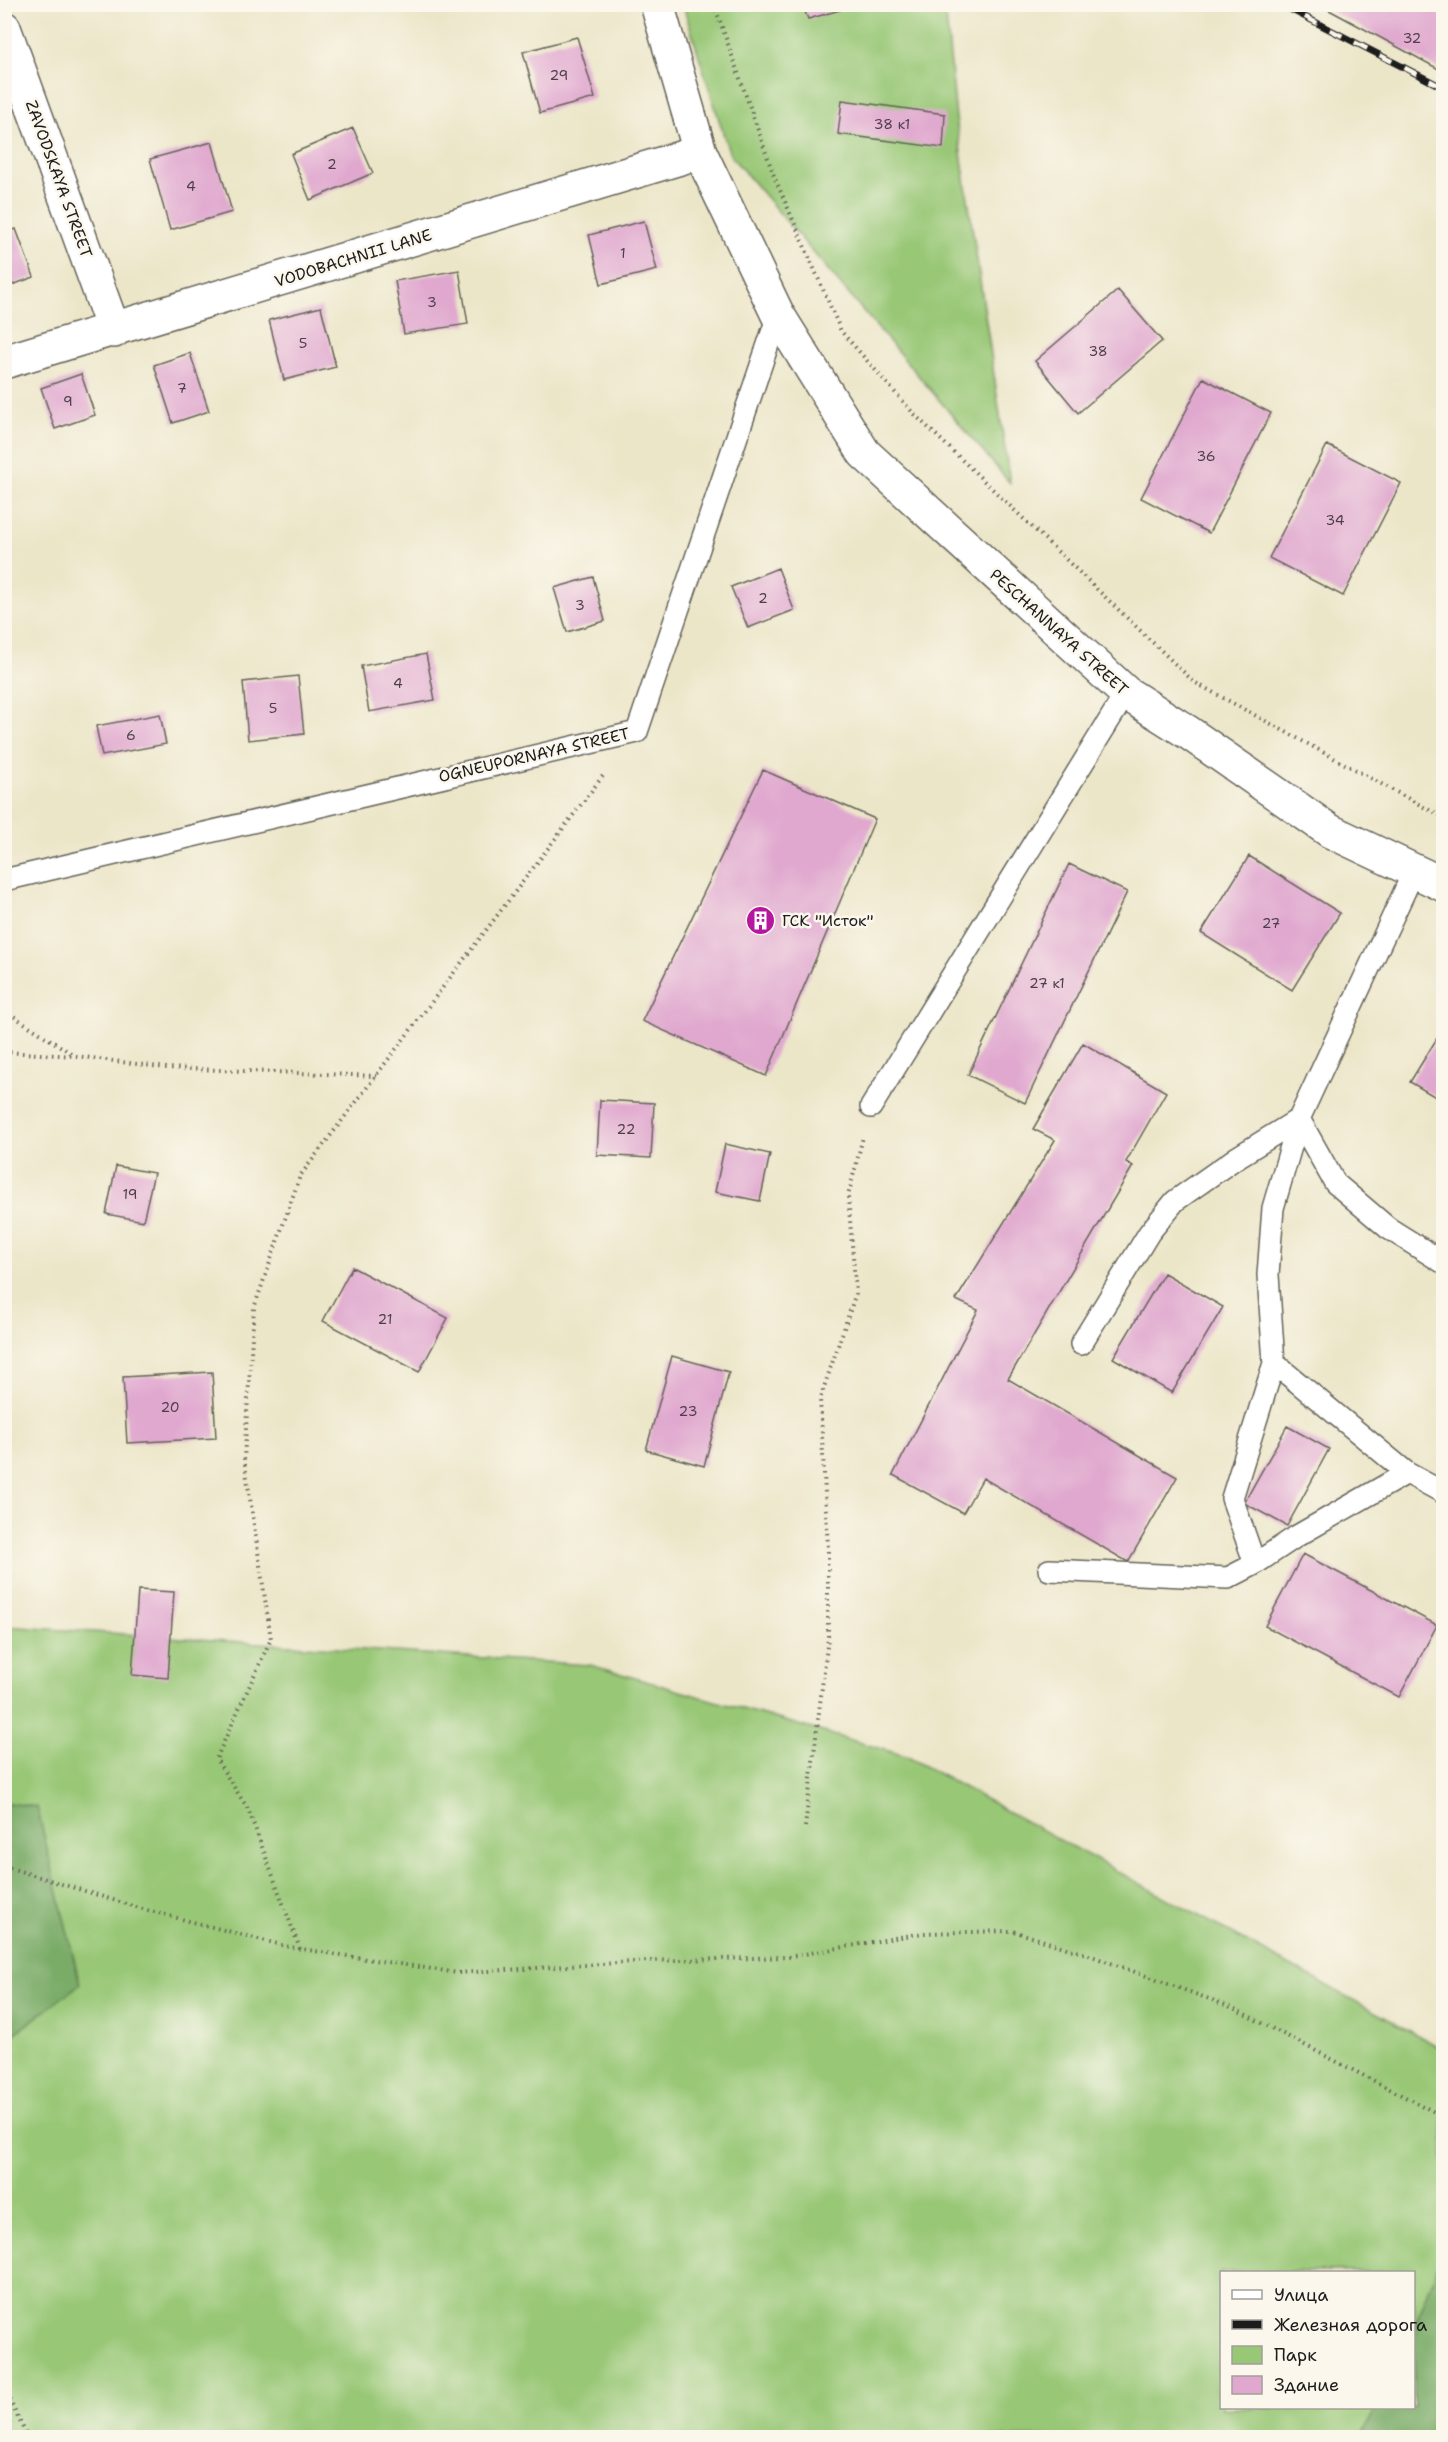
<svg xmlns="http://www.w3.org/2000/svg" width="1448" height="2442" font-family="'Shantell Sans',sans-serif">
<rect width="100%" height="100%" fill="#fbf7ec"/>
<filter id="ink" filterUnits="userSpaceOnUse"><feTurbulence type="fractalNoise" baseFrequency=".0167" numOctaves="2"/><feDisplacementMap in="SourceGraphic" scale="12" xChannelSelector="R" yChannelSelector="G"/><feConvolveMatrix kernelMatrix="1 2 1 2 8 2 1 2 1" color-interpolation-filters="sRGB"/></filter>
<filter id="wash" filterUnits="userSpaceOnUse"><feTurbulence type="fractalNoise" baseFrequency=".008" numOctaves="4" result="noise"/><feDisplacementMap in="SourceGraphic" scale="24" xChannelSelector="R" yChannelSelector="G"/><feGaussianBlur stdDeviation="1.35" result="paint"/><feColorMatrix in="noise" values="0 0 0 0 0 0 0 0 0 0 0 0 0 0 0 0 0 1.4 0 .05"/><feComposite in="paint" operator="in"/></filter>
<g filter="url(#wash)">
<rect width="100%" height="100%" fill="#ece6c9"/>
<path fill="#98c776" stroke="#5a7249" stroke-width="1.5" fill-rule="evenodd" d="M683 5H945L956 118 1010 483 730 155Z
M4 1626 590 1665 906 1756 1443 2049V2437H5ZM1222 2272H1414V2408H1222Z"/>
<path fill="#7aac67" stroke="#4b6442" stroke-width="1.5" d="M9 1803 37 1807 80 1984 5 2041 4 1804Z
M1443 2253V2437H1361L1376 2408H1414V2329Z"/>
<g id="blocks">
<path fill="#e0a8cf" d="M802 4H858V5L808 19Z
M1318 4H1444V72Z
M577 37 595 98 540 113 523 52Z
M842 100 945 114 943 148 838 134Z
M353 128 373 173 310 200 291 154Z
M212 142 232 212 170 230 150 159Z
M644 221 657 270 601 284 589 235Z
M16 229 34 277 4 288V233Z
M459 270 468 324 404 334 395 281Z
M1118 290 1162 341 1078 413 1035 361Z
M321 307 336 367 284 380 269 320Z
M190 353 209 411 173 423 154 365Z
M81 374 95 415 55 429 41 388Z
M1203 378 1271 413 1209 533 1141 498Z
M1327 445 1401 483 1343 596 1269 558Z
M778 568 794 610 748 628 731 587Z
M593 577 605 621 567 632 554 588Z
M426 654 435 700 369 712 361 666Z
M298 676 304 734 248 740 243 682Z
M160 714 166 744 102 756 96 726Z
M763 770 875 819 766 1076 642 1021Z
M1249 856 1340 913 1292 990 1201 933Z
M1069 864 1127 892 1025 1103 968 1075Z
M1444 1027V1102L1410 1082Z
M1083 1043 1166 1092 1126 1162 1133 1166 1008 1379 1177 1477 1128 1562 983 1478 963 1513 893 1475 978 1310 956 1300 1055 1140 1033 1129Z
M600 1100 654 1103 651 1158 597 1155Z
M725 1144 770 1154 760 1201 715 1192Z
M116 1166 154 1173 143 1221 106 1214Z
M352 1267 448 1318 419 1372 323 1321Z
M1164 1273 1223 1307 1172 1393 1113 1358Z
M672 1356 729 1372 704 1466 646 1450Z
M212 1372 216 1438 127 1443 123 1377Z
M1287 1426 1329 1449 1287 1526 1244 1503Z
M1303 1554 1437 1625 1399 1697 1265 1626Z
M138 1590 174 1592 168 1678 132 1675Z"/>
</g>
</g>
<g filter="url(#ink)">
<use href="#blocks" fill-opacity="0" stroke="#656359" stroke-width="1.5"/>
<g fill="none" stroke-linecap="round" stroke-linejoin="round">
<defs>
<path id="lane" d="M1414 871 1299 1119 1335 1183 1388 1228 1444 1263
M4 880 637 732 778 315
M871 1107 1126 693
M1081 1344 1149 1233 1175 1201 1236 1158 1299 1119 1273 1208 1268 1275 1274 1363 1407 1473 1297 1536 1255 1564
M1407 1473 1444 1493
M1049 1570 1228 1578 1255 1564 1232 1498 1274 1363"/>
<path id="street" d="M4 28 114 331
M4 362 700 152"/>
<path id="secondary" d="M657 4 700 152 778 315 864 453 1126 693 1189 733 1330 831 1444 885"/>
</defs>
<use href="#lane" stroke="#656359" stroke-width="24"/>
<use href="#street" stroke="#656359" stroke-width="36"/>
<use href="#secondary" stroke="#656359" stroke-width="36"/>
<path stroke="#656359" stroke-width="4" stroke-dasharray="1.5 4.5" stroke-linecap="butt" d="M714 4 774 176 841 331 914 414 1194 682 1444 818
M4 1010 74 1055
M4 1052 76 1056 167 1068 377 1076
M805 1827 828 1638V1548L820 1399 856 1293 848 1196 863 1137
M4 1866 139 1908 289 1947 458 1973 649 1961 788 1957 923 1933 1013 1931 1086 1954 1231 2007 1444 2117
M300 1949 248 1809 216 1759 271 1639 244 1458 254 1308 300 1176 605 773
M4 2389 28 2438"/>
<use href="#lane" stroke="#fff" stroke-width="21"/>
<use href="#street" stroke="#fff" stroke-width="33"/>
<use href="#secondary" stroke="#fff" stroke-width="33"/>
<defs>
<path id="rail" d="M1280 4 1444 88"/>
</defs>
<use href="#rail" stroke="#1c1c1c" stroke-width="7"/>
<use href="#rail" stroke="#fbf7ec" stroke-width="4.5" stroke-dasharray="14" stroke-linecap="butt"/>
</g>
</g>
<defs>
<symbol id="building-disc" viewBox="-11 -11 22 22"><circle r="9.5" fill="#b5179e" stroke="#fbf7ec"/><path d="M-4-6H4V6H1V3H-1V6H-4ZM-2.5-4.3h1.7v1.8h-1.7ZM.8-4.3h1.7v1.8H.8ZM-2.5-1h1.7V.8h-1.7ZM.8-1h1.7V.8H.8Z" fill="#fff"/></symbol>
</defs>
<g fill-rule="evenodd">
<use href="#building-disc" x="744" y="904" width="33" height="33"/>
</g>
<g text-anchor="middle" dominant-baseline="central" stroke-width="5" stroke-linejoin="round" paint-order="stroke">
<g font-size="14" fill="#4d3f49">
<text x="1412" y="38">32</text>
<text x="559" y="75">29</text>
<text x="892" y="124">38 к1</text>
<text x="332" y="164">2</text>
<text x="191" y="186">4</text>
<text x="623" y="253">1</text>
<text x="432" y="302">3</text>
<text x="303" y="343">5</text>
<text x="1098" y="351">38</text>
<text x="182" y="388">7</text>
<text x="68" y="401">9</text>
<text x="1206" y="456">36</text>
<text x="1335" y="520">34</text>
<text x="763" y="598">2</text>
<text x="580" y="605">3</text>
<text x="398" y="683">4</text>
<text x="273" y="708">5</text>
<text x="131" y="735">6</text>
<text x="1271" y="923">27</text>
<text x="1047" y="983">27 к1</text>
<text x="626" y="1129">22</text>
<text x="130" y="1194">19</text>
<text x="385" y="1319">21</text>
<text x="170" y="1407">20</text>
<text x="688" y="1411">23</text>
</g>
<g font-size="16" fill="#1c1c1c" stroke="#fbf7ec">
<text transform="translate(59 179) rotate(70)">ZAVODSKAYA STREET</text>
<text transform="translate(353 258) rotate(-17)">VODOBACHNII LANE</text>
<text transform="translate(1059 632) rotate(42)">PESCHANNAYA STREET</text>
<text transform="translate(534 755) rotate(-13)">OGNEUPORNAYA STREET</text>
</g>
<g font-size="16" fill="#1c1c1c" stroke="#fbf7ec" text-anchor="start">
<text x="782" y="920">ГСК "Исток"</text>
</g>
</g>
<rect width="1448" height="2442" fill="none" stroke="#fbf7ec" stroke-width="24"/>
<rect x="1220" y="2271" width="195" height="138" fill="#fbf7ec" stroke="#a29f99" stroke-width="1.5"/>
<rect x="1232" y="2290" width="30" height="9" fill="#ffffff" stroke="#a29f99" stroke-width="1.5"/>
<text x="1274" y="2301" font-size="18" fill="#1c1c1c">Улица</text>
<rect x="1232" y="2320" width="30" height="9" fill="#1c1c1c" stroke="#a29f99" stroke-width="1.5"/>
<text x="1274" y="2331" font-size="18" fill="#1c1c1c">Железная дорога</text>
<rect x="1232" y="2346" width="30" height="18" fill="#98c776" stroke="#a29f99" stroke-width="1.5"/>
<text x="1274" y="2361" font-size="18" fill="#1c1c1c">Парк</text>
<rect x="1232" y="2376" width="30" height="18" fill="#e0a8cf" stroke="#a29f99" stroke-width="1.5"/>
<text x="1274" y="2391" font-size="18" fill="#1c1c1c">Здание</text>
</svg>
